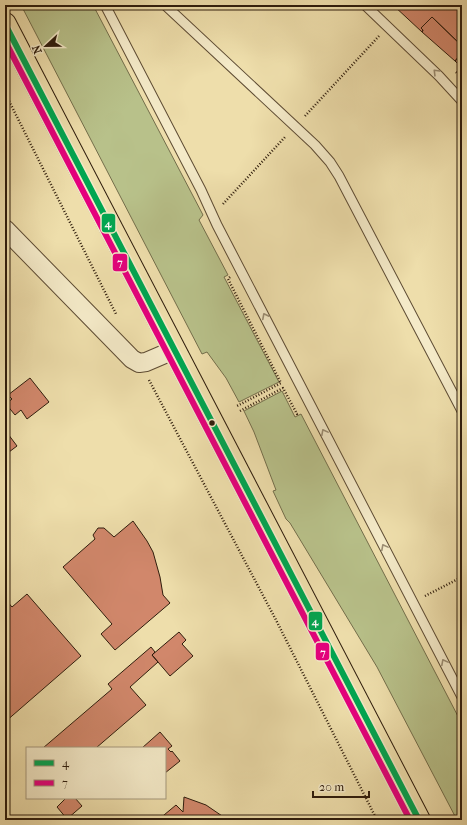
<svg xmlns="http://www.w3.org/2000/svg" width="467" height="825" font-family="'IM FELL French Canon',serif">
<rect width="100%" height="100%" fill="#eedeab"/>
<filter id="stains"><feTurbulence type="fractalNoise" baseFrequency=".005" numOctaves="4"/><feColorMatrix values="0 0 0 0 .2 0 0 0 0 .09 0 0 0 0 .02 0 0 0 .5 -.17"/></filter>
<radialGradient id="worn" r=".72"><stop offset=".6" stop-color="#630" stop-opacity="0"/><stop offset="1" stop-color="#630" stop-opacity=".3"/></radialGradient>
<path fill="#b8c18a" stroke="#736e4b" d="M21 5H93L203 215 199 220 228 275 224 277 279 382 239 402 226 378 207 352 202 354Z
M282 391 295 417 301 414 462 724V820H457L377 667 290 523 286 519 273 491 276 490 254 432 244 411Z"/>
<path fill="#d1876b" stroke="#2e1c0c" d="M393 5H462V46L432 17 421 28 423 30 422 32Z
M432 17 462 46V53L455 61 422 32 423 30 421 28Z
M462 53V68L455 61Z
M462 53V68L455 61Z
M30 378 49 402 27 419 21 410 15 415 6 404 12 399 8 395Z
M5 430 17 446 5 455Z
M133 521 147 541 153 552 160 577 163 595 170 603 115 650 101 634 112 624 63 567 95 539 93 535 98 528H104L114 537Z
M27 594 81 656 5 722V599L12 607Z
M179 632 186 640 182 644 193 656 170 676 152 655Z
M151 647 155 652 152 655 158 662 130 687 146 705 96 748H43L112 689 108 684Z
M160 732 172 746 168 749 171 752 172 751 180 761 165 773V748H142Z
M184 797 206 805 228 820H158L176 805 183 812Z
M66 798H75L82 806 67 819 57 807Z"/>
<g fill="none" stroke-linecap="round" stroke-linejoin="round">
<defs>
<path id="service" d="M105 5 201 190 217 225 462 697
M165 5 315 145 330 162 339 176 462 411
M365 5 439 76 462 101"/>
<path id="minor" d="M5 229 132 359 139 363 146 362 174 350"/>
<path id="primary" d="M5 24 419 820"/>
</defs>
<use href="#service" stroke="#5e4c34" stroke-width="11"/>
<use href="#minor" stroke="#5e4c34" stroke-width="20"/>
<use href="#primary" stroke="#2e1c0c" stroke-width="24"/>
<path stroke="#2e1c0c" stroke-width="2.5" stroke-dasharray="1 2" stroke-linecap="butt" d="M456 72 462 78
M5 93 116 314
M305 116 379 36
M223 204 286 136
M230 277 228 279 281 383 237 406
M149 380 276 620 377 820
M240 411 283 388 297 414 299 413
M425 596 462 577
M458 709 462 717"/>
<use href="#service" stroke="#f4eac8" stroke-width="9"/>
<use href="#minor" stroke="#f4eac8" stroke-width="18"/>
<use href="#primary" stroke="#eedeab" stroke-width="22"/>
<defs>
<path id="bus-1" d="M5 24 419 820"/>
<path id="bus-2" d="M5 41 410 820"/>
</defs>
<use href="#bus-1" stroke="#f4eac8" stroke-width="9"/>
<use href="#bus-2" stroke="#f4eac8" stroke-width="9"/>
<use href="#bus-1" stroke="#00a651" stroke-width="6"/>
<use href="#bus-2" stroke="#e5007d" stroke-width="6"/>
</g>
<defs><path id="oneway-chevron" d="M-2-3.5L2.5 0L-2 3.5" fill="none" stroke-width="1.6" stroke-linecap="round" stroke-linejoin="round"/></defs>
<g stroke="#9b8d73">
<use href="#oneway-chevron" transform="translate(436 72) rotate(-135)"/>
<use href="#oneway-chevron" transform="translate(265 316) rotate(-117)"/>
<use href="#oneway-chevron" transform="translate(324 432) rotate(-118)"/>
<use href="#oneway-chevron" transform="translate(384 547) rotate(-118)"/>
<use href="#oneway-chevron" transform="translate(444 662) rotate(-118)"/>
</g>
<circle fill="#2e1c0c" stroke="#f4eac8" stroke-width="1.5" cx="212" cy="423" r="3.5"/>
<g stroke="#f4eac8" stroke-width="1.5">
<rect x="101" y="213" width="15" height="20" rx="4" fill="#00a651"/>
<rect x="112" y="253" width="16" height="19" rx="4" fill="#e5007d"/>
<rect x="308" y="611" width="15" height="20" rx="4" fill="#00a651"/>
<rect x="315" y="642" width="15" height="19" rx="4" fill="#e5007d"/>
</g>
<g font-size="11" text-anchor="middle" font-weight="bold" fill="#fff">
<text x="108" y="227">4</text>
<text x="120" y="266">7</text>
<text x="315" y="625">4</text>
<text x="323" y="656">7</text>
</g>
<rect width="467" height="825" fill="none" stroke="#eedeab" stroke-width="20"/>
<rect x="6" y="6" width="455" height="813" fill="none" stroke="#2e1c0c" stroke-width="2"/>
<rect x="10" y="10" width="447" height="805" fill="none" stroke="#2e1c0c"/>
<rect x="26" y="747" width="140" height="52" fill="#f4eac8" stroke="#a5987d"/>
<rect x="34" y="760" width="20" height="6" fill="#00a651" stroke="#a5987d"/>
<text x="62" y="767" font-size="12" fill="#2e1c0c">4</text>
<rect x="34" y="780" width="20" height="6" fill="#e5007d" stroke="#a5987d"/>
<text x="62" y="787" font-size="12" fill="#2e1c0c">7</text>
<g transform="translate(46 46) rotate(248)" stroke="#f4eac8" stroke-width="3" paint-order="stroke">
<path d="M0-3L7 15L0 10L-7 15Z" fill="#2e1c0c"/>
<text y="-6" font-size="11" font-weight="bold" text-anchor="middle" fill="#2e1c0c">N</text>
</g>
<path d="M313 791v6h56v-6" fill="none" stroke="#2e1c0c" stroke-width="2"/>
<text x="319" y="791" font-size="12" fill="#2e1c0c" stroke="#f4eac8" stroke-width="3" paint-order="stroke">20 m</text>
<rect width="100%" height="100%" filter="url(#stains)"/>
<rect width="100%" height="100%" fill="url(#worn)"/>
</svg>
